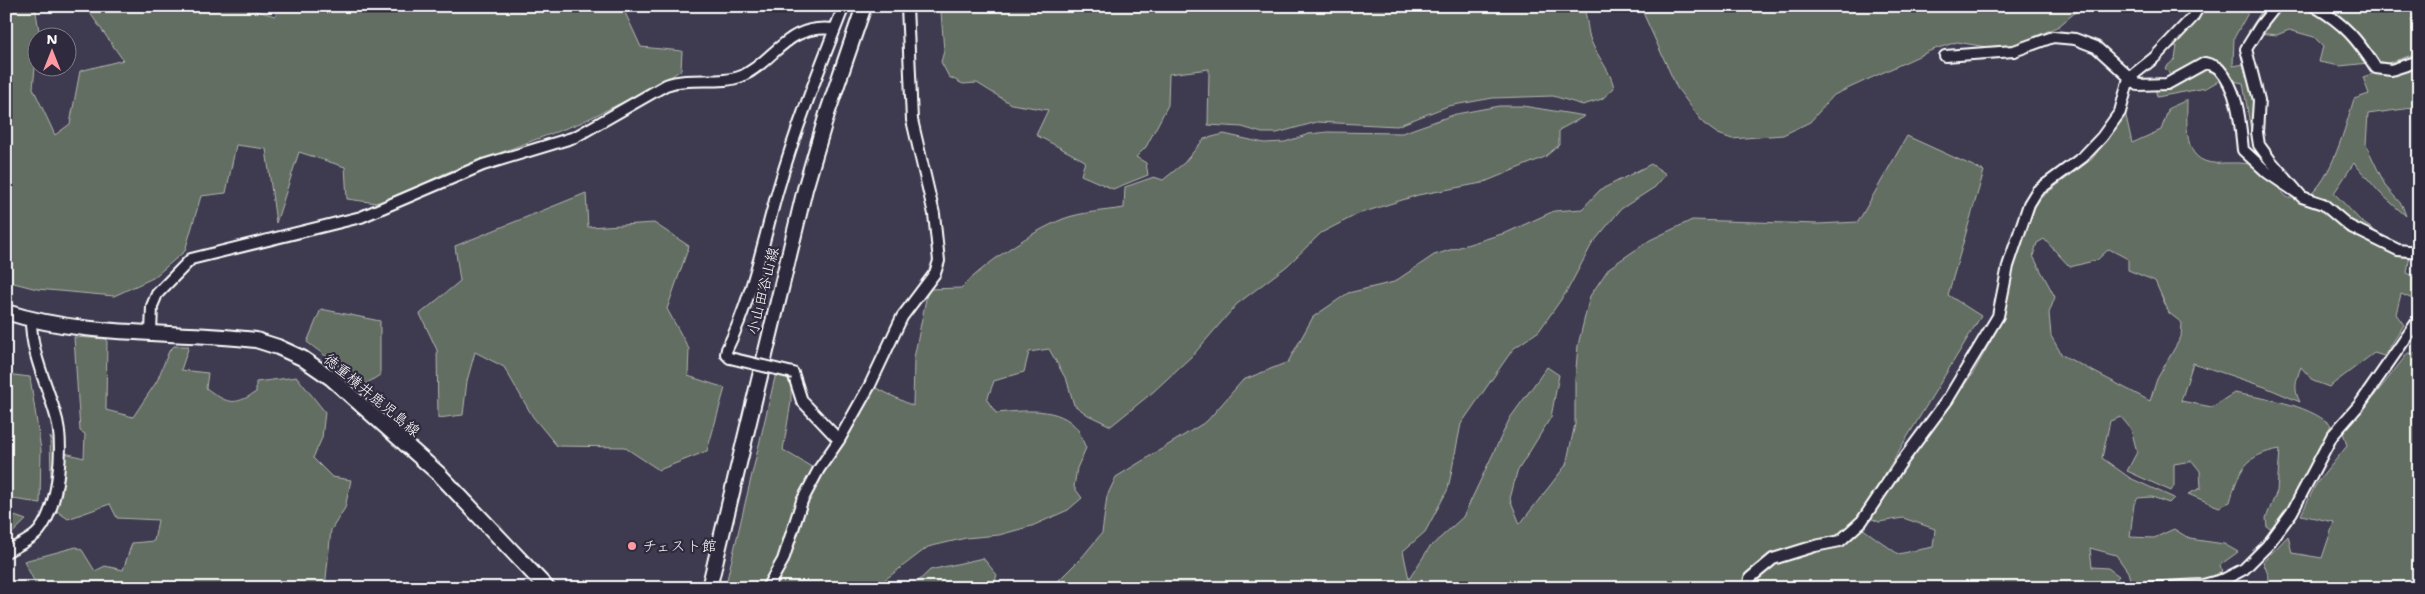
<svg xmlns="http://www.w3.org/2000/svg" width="2425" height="594" font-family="'Shantell Sans','Klee One',sans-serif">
<rect width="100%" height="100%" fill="#3e3a50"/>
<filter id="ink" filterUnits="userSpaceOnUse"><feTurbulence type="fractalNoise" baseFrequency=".02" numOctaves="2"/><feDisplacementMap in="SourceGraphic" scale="10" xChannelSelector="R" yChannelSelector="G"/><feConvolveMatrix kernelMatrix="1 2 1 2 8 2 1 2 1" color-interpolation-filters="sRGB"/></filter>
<g filter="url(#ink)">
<path fill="#646e62" stroke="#b2b6b0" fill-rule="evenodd" d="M6 6H35L40 37 38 38 33 88 55 135 70 124 80 71 123 60 85 6H241L275 16 279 6H622L641 47 682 51 681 70 660 84 580 123 443 174 384 204 347 199 345 167 299 152 276 223 266 149 236 145 226 193 201 196 185 251 153 278 114 296 37 289 6 281Z
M938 6H1583C1588 18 1587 31 1591 41 1598 58 1611 71 1614 88L1602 99 1583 105 1553 96 1493 98 1448 106 1397 126 1317 122 1277 133H1262L1242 127 1208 125 1209 69 1169 74 1168 105 1146 147 1136 157 1146 163 1148 175 1113 189 1081 175 1085 161 1036 135 1048 110 1011 104 977 83 963 84 949 77 941 62 944 51 941 12Z
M1640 6H2080L2077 11 2059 26 2019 44 1986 47 1957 42 1932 50 1834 95 1810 122 1783 135 1732 139 1718 134 1704 124 1677 88Z
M2203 6H2252L2234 38 2233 66 2244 64 2253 97V130L2251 131 2243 83 2222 79 2206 88 2157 97 2155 88 2171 76 2165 68 2175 59 2177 46 2164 50Z
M2265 6H2419V18L2411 19 2419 39 2418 53 2385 64 2369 63 2340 66 2319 62 2323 46 2314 37 2289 30 2277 35 2248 32Z
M2419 58V107L2368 114 2366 145 2386 187 2402 205 2406 216 2380 193 2354 163 2334 193 2362 222 2410 255 2407 273 2419 278 2417 301 2401 294 2396 314 2404 325 2384 356 2374 353 2329 387 2313 381 2301 367C2296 380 2293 389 2300 402L2265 387 2193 363 2181 401 2212 407 2234 393C2266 399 2305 403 2331 425L2298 490 2290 523 2281 535 2267 527 2266 518 2277 491 2280 449C2245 455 2239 470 2230 502L2219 507 2188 494 2201 488 2200 471 2192 461 2174 464V486L2171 491 2127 471 2137 452 2131 429 2121 417 2110 421 2102 458 2130 478 2174 498 2169 503 2152 497 2138 498 2134 504 2130 537 2154 538 2174 529 2190 539 2224 544 2238 552 2220 565 2225 586 2219 588H2125L2131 583 2128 572 2116 555 2090 548 2092 567 2108 568 2119 576 2109 588H1051L1083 556 1102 533 1107 496 1116 477 1207 421 1243 380 1288 362 1313 317 1348 293 1394 282 1434 255 1508 232 1554 211 1582 209 1600 190 1651 164 1666 174 1655 187 1621 209 1592 244 1567 291 1539 331 1513 349 1461 424 1448 489 1425 532 1403 551 1409 579 1429 548 1463 517 1510 418 1547 367 1559 375 1551 417 1517 472 1510 499 1520 524 1566 465 1575 424V380L1578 345 1590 296 1609 268 1650 240 1692 220 1818 224 1858 222 1907 136 1984 171 1948 295 1981 316 1855 523 1898 554 1933 547 1935 529 1903 518 1879 522 1868 517 1973 373 2001 323 2006 276 2017 252 2035 202 2092 159 2108 138 2118 106 2120 89 2132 143 2161 130 2169 108 2187 100C2187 130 2182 167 2224 163 2233 163 2247 162 2255 166 2267 174 2278 189 2288 198 2294 198 2303 198 2308 196 2331 182 2346 124 2354 99L2369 94 2363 77ZM2044 239 2070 267 2097 260 2109 249 2128 259V270L2155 281 2169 313 2182 323 2181 337 2157 379 2150 401 2062 355 2051 336 2049 313 2055 297 2033 256 2037 243Z
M1499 106H1523L1585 116 1559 130V145L1545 157 1482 183 1418 195 1358 214 1321 233 1287 266 1237 304 1194 354 1153 392 1111 426 1088 415 1074 405 1067 381 1049 349 1029 352 1024 372 994 381 987 400 996 413C1021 411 1061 405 1078 430 1081 435 1083 442 1086 448L1077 468 1074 487 1082 498 1068 510 1032 526 999 535 966 538 928 547 874 588H725L776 373 791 377V402L783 450 815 469 874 387 913 406 914 358 928 289 961 288C987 262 1029 233 1063 219 1081 212 1105 211 1124 208L1125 187 1154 177 1163 180 1184 163 1204 139 1224 134 1264 143 1285 142 1309 134 1327 132 1402 133 1456 114Z
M586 193 588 227 654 223 689 246 667 309 689 349 688 376 725 388 707 451 659 470 624 447 557 446 533 417 504 367 475 352 467 381 463 415 438 418 437 350 420 314 460 281 455 246Z
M321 309 380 321V375L364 385 307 342Z
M74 337 107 339 106 410 133 417 157 381 169 351 174 346H189L181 370 208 373 206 388C227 403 233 407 256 392V382L297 377 325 412 322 438 313 458 332 477 351 480 345 508 331 530 325 588H6L37 587 24 561 76 547 82 550 95 571 105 566 123 570 132 543 154 541 158 520 117 518 110 504 68 519 48 505 51 477 50 437 65 453 84 458 85 434 80 431Z
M2408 353 2419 354V588H2267L2269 577 2263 562 2288 536 2292 553 2322 558 2334 522 2301 515 2316 484 2347 446 2341 425 2360 414Z
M6 374 30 377 41 450 40 503 6 498Z
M6 513 26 520 6 539Z
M983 558 997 575 993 588H911L930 570Z"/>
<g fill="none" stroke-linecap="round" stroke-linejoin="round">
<defs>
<path id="minor" d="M2276 6 2261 25 2246 49 2259 100 2257 132 2259 145 2270 160 2302 197 2323 204 2349 226 2398 250 2419 252
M2314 6C2345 24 2357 39 2376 68L2391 70 2419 61
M1945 56 2014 51 2053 37 2075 39 2096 47 2138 85 2167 84 2205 63C2209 64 2216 66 2219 69 2239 91 2240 123 2243 150L2268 173 2299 194
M151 333 152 306 157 294 191 259 361 217 483 165 575 137 666 85C691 76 720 85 742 76 775 61 786 23 834 29
M730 358 726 354 727 349C751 300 762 247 777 193 795 130 820 67 844 6
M793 373 802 401 839 440
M6 552C16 546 32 540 39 531 59 506 65 443 55 413 46 382 31 353 31 320
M767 588 783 560 802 501 819 469 839 440 870 385 902 317 935 273 939 261 934 214 912 120 907 6
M1748 588 1750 578 1773 559 1815 546 1840 541 1862 521 1900 464 1948 399 1998 316 2008 266 2029 204 2037 191 2083 157 2102 137 2120 112 2129 78 2154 58 2192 18 2199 6
M2143 588 2203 585 2225 579 2244 569 2267 546 2292 512 2332 436 2360 404 2419 319"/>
<path id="secondary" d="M6 312C87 338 173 330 256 340L278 347 302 358 331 378 439 474 547 588
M709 588 805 189 827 114 864 6"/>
</defs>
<use href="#minor" stroke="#fff" stroke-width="14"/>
<use href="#secondary" stroke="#fff" stroke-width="18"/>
<use href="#minor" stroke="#2f2a3d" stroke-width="10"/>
<use href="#secondary" stroke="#2f2a3d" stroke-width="14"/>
<defs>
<path id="minor-bridge" d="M730 358 793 373"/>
</defs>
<use href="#minor-bridge" stroke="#fff" stroke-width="14" stroke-linecap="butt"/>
<use href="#minor-bridge" stroke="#2f2a3d" stroke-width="10"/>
</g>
</g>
<circle fill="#ff9aa2" stroke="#2f2a3d" stroke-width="2" cx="632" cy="546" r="5"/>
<g text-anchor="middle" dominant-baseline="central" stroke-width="4.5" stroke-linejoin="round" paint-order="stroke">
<g font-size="15" fill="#fff" stroke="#2f2a3d">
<text transform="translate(763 291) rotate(-76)">小山田谷山線</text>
<text transform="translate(372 395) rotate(40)">徳重横井鹿児島線</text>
</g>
<g font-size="15" fill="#fff" stroke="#2f2a3d" text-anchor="start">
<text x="642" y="546">チェスト館</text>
</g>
</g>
<rect width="2425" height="594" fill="none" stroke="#2f2a3d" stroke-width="25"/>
<rect x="12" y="12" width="2400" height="569" fill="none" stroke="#fff" stroke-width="2" filter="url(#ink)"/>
<g transform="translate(52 52)"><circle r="24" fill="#2f2a3d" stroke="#827f8b"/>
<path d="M0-4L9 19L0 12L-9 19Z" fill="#ff9aa2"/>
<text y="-8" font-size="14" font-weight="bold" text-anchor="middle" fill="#ffffff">N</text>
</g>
</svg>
